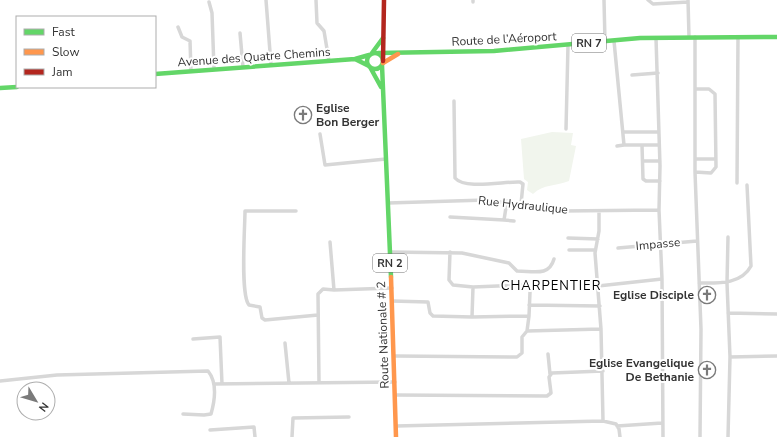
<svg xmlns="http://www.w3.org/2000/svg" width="777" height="437" font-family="'Nunito Sans',sans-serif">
<rect width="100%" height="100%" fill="#fff"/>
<path fill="#f1f5ed" d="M552 132 573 133 571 145 576 146 569 181C557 186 543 184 533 194L527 190 528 182 524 179 521 139Z"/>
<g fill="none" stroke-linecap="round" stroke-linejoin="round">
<path stroke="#d7d7d7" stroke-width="3.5" d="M266 0 271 65
M316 0 317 23 324 31 329 61
M473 0V2
M604 0 605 42
M648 0 653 4 688 2
M688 0 689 37
M209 2 212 13 214 69
M178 27 182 37 190 41 191 71
M240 33 243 67
M695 37V172L701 329 700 437
M656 38 660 166 659 210 662 279 663 437
M614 41 624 145H659
M632 75 658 73
M695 89H709L715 94 716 167 711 173 695 172
M454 101 455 178C465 190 505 181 520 182L523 184 521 204
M566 129 568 45
M623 132H659
M320 134 325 165 386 159
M642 145 643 179 646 181H660
M617 146 624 145
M695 159H715
M643 161H660
M737 183 738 37
M388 203 486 200 562 211 659 210
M296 211H245C245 227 240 295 249 305L260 307 262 318 265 320 318 315
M599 211V231L595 253 601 329 603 421
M450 217 504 220 507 201
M504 220 514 221
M568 238 598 239
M618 248 697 241
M569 250H594
M390 252 462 253 509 263 517 271C533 271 549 277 554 259
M450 252 449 280 453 285 473 287 521 285
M699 283C717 283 741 285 751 266L747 185
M598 286 662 279
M334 290 392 288
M392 301 428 302 430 313 433 316 472 317 529 316 530 292
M529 305 600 306
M728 313 777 314
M472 317 473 287
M527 331 529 316
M193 339 220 337 222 384
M285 343 289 383
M548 354 550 374
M395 356 517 357 522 353V337L527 331 601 329
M730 357 777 356
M0 381 57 375 208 371C217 382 215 400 211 414L204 415 183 414
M319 383 318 294 323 289 334 290 330 242
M214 384 395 382
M395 395 547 396 551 393 549 377 552 373 603 371
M396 426 603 421 616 424 619 429 620 437
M617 426 662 423
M210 430 254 427 255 437
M292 437 293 418 349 417
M728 437 730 357 727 283 728 237"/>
<path stroke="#63d668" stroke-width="4.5" d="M372 53 383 38
M378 53 494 51 640 38 777 37
M367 61a8 8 0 1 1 16 0a8 8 0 1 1-16 0Z
M355 59 369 66
M382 65 391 277
M370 67 381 87
M155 74 355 59 369 55
M0 88 17 87"/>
<path stroke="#ff974d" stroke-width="4.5" d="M383 63 398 54
M391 277 396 437"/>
<path stroke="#b3261e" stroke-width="4.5" d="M383 61 384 0"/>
</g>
<defs>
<symbol id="church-ring" viewBox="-11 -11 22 22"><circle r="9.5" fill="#fff" stroke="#7a7a7a" stroke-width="1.5"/><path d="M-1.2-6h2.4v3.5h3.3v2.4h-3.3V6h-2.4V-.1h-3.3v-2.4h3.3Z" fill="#7a7a7a"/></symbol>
</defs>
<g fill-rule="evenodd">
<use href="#church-ring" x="293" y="105" width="20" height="20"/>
<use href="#church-ring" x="697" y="285" width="20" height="20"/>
<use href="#church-ring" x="697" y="360" width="20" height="20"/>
</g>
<g text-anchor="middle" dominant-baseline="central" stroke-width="4" stroke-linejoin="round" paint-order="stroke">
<g fill="#fff" stroke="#707070" stroke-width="1">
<rect x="572" y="34" width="34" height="18" rx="3"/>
<rect x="373" y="254" width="34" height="18" rx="3"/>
</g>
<g font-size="11" font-weight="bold" fill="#333">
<text x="589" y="43">RN 7</text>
<text x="390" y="263">RN 2</text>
</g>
<g font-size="12" fill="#333" stroke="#fff">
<text transform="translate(504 39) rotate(-3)">Route de l’Aéroport</text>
<text transform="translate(254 57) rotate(-4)">Avenue des Quatre Chemins</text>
<text transform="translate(523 205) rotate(6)">Rue Hydraulique</text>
<text transform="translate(658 244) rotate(-5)">Impasse</text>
<text transform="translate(383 335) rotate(-92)">Route Nationale # 2</text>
</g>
<g font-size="12" font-weight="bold" fill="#333" stroke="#fff" text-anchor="end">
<text x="316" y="108" text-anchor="start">Eglise<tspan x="316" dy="14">Bon Berger</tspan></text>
<text x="694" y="295">Eglise Disciple</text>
<text x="694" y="363">Eglise Evangelique<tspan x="694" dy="14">De Bethanie</tspan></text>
</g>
<g font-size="13" letter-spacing="1" fill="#000" stroke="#fff">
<text x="551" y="286">CHARPENTIER</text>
</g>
</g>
<rect x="16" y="16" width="140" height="72" fill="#ffffff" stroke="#adadad"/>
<rect x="24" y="29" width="20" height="6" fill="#63d668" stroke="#adadad"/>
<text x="52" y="36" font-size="12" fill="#333333">Fast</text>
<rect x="24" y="49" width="20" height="6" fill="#ff974d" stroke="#adadad"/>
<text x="52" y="56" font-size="12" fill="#333333">Slow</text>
<rect x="24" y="69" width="20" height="6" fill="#b3261e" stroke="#adadad"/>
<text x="52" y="76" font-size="12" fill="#333333">Jam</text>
<g transform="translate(36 401) rotate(128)"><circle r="19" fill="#ffffff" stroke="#adadad"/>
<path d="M0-3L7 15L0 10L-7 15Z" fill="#7a7a7a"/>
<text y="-6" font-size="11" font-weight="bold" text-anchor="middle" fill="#333333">N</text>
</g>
</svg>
